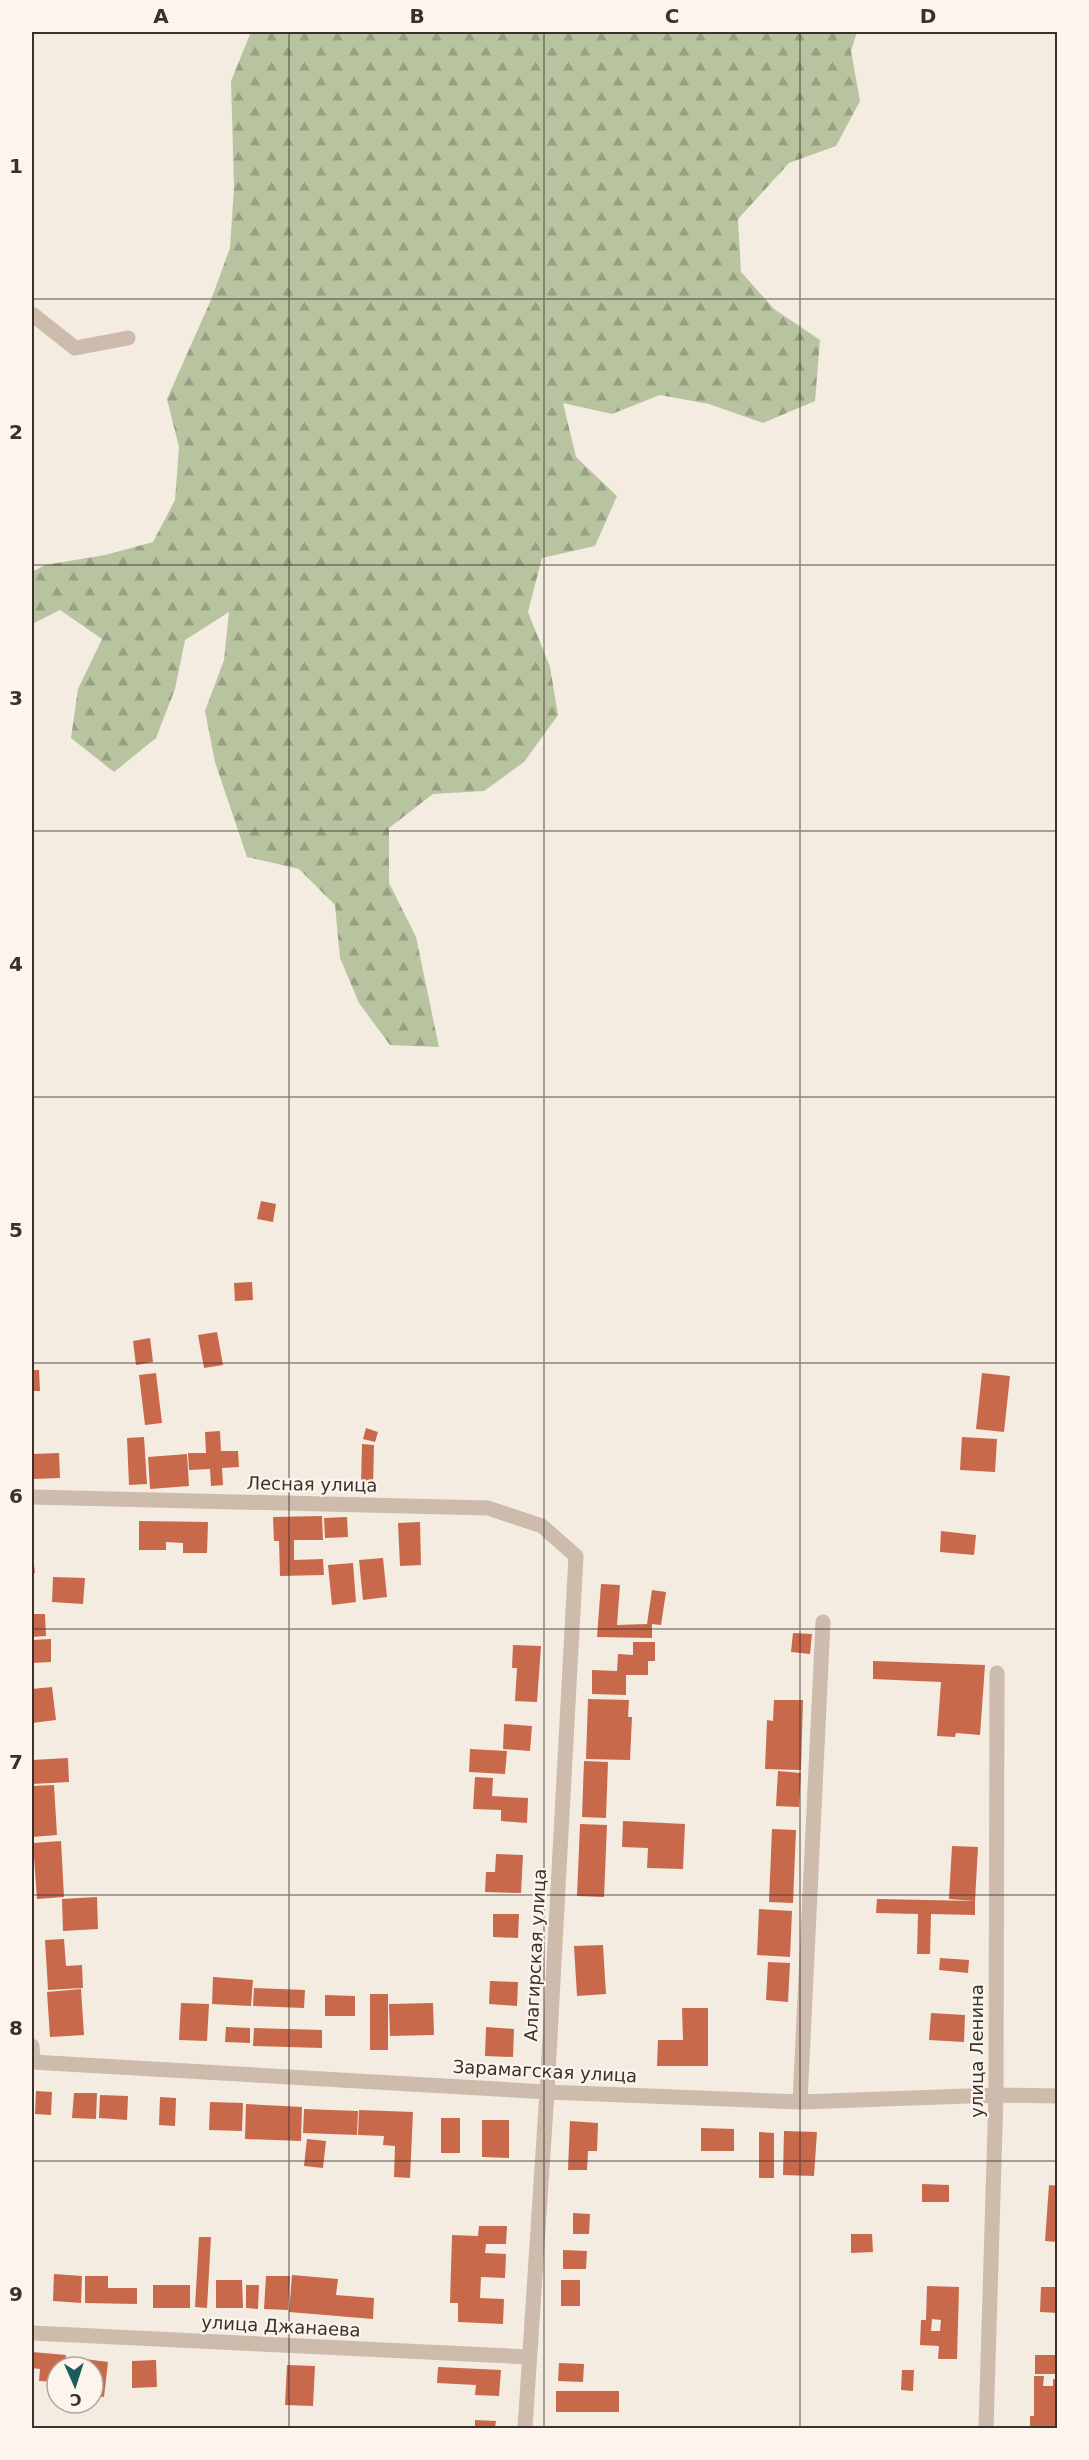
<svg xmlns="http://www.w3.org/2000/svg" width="1089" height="2460" font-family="'DejaVu Sans',sans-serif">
<defs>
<pattern id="forest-firs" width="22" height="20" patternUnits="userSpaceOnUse" patternTransform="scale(1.5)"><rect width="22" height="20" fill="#b8c4a0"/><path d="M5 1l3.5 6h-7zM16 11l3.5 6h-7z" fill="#97a083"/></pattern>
</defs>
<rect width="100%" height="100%" fill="#f4ebe1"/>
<path fill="url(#forest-firs)" d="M251 32H857L851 51 860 101 836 146 789 163 738 219 741 272 774 309 820 340 815 401 763 423 709 404 660 395 612 414 563 403 576 457 617 496 595 546 542 558 528 612 550 667 558 715 524 762 484 791 433 794 389 828V883L416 937 439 1047 390 1045 359 1003 340 958 335 905 299 869 247 857 215 762 205 711 224 660 229 612 185 640 175 689 156 738 114 772 71 738 78 689 102 639 60 610 32 624V572L45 565 105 555 153 542 175 500 179 447 167 399 211 300 230 248 234 187 231 81Z"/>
<path fill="#c8694b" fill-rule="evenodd" d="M261 1201 276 1204 273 1222 257 1219Z
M252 1282 253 1300 235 1301 234 1283Z
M217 1332 223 1365 204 1368 198 1335Z
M150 1338 153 1362 136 1365 133 1341Z
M32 1370H39L40 1391H32Z
M156 1373 162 1423 145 1425 139 1375Z
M982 1373 1010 1376 1004 1432 976 1429Z
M366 1428 378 1432 375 1442 363 1439Z
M220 1431 221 1451H238L239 1467 222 1468 223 1485 211 1486 210 1469 189 1470 188 1453H206L205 1432Z
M144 1437 147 1484 129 1485 127 1438Z
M962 1437 997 1439 995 1472 960 1470Z
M362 1444 374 1445 373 1485H361Z
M59 1453 60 1478 32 1479V1454Z
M187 1454 189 1486 150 1489 148 1457Z
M322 1516 323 1540H294V1560L323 1559 324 1575 280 1576 279 1541H274L273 1517Z
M347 1517 348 1537 325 1538 324 1518Z
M139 1521 208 1522 207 1553H183V1543L166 1542V1550H139Z
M420 1522 421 1565 400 1566 398 1523Z
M941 1531 976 1535 974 1555 940 1552Z
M32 1548 35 1573H32Z
M383 1558 387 1597 363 1600 359 1560Z
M353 1563 356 1602 332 1605 328 1565Z
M53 1577 85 1578 83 1604 52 1602Z
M601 1584 620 1585 617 1625 647 1624 652 1590 666 1592 661 1625 652 1624V1638L597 1637Z
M32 1614H45L46 1636 32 1637Z
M793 1633 812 1634 810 1654 791 1652Z
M51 1639V1662L32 1663V1640Z
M633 1642H655V1661H648V1675H626V1695L592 1694V1670L617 1671 618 1654 633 1655Z
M513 1645 541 1646 537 1702 515 1701 517 1668H512Z
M873 1661 985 1665 980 1735 956 1733 955 1737 937 1736 941 1682 873 1679Z
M52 1687 56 1720 32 1723V1689Z
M588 1699 629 1700 628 1717H632L630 1760 586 1759Z
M774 1700H803L801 1770 765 1769 767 1720 773 1721Z
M504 1724 532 1726 530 1751 503 1749Z
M470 1749 507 1751 505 1774 469 1772Z
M68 1758 69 1782 32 1784V1760Z
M584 1761 608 1762 606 1818 582 1817Z
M778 1771 801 1773 799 1807 776 1806Z
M475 1777 493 1778 492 1796 528 1798 527 1823 501 1821V1810L473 1809Z
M54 1785 57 1835 32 1837V1786Z
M623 1821 685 1824 683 1869 647 1868 648 1848 622 1847Z
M580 1824 607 1825 604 1897 577 1896Z
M772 1829 796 1830 793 1903 769 1902Z
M61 1841 64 1897 37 1899 33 1843Z
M952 1846 978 1847 975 1901 949 1899Z
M496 1854 523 1855 521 1893 485 1892 486 1872H495Z
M97 1897 98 1929 63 1931 62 1899Z
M877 1899 975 1901V1915L931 1914 930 1954H917L918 1914 876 1913Z
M759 1909 792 1911 790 1957 757 1955Z
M493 1914H519L518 1938 493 1937Z
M64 1939 66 1966 82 1965 83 1988 48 1990 45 1940Z
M603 1945 606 1994 577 1996 574 1946Z
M940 1958 969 1960 968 1973 939 1970Z
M768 1962 790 1963 788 2002 766 2000Z
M213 1977 253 1980 251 2006 212 2004Z
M490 1981 518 1982 517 2006 489 2004Z
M254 1988 305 1990 304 2008 253 2006Z
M81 1989 84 2035 50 2037 47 1992Z
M370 1994H388V2050H370Z
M325 1995 355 1996V2016H325Z
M181 2003 209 2004 207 2041 179 2040Z
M433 2003 434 2035 390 2036 389 2004Z
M682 2008H708V2066H657L658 2040H683Z
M931 2013 965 2015 964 2042 929 2040Z
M226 2027 250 2028V2043L225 2042Z
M486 2027 514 2029 513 2057 485 2056Z
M254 2028 322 2030V2048L253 2046Z
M36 2091 52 2092 51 2115 35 2114Z
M74 2093H97L96 2119 72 2118Z
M100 2095 128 2096 127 2120 99 2118Z
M160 2097 176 2098 175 2126 159 2125Z
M210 2102 243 2103 242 2131 209 2130Z
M246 2104 302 2107 301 2141 245 2139Z
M304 2109 358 2111 357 2135 303 2133Z
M359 2110 413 2112 410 2178 394 2177 395 2146 383 2145 384 2136 358 2135Z
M441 2118H460V2153H441Z
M482 2120H509V2158L482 2157Z
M570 2121 598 2123 597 2151H588L587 2170H568Z
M701 2128 734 2129V2151H701Z
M784 2131 817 2132 814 2176 783 2175Z
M759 2132 774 2133V2178H759Z
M307 2139 326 2141 323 2168 304 2166Z
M922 2184 949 2185V2202H922Z
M1049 2185 1058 2186V2242L1045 2241Z
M573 2213 590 2214 589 2234H573Z
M479 2226H507L506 2244H486L485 2253 506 2254 505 2278 481 2277 480 2298 504 2299 503 2324 458 2322V2303H450L452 2235 478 2236Z
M851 2234H872L873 2252 851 2253Z
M199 2237H211L207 2308 195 2307Z
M563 2250 587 2251 586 2269H563Z
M54 2274 82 2276 81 2303 53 2301Z
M292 2275 338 2279 336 2295 374 2298 373 2319 289 2312Z
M85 2276H108V2288H137V2304L85 2303Z
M266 2276H290L288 2310 264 2309Z
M216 2280H242L243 2308H216Z
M561 2280H580V2306H561Z
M153 2285H190V2308H153Z
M246 2285H259L258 2309 246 2308Z
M927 2286 959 2287 957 2359H938L939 2346 920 2345 921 2320H926ZM932 2319 941 2320 940 2331H931Z
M1041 2287H1058V2313L1040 2312Z
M32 2352 66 2355 65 2367H57V2382L39 2381 40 2369 32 2368Z
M1035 2355H1058V2374H1035Z
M85 2359 108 2362 104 2397 93 2396V2367H85Z
M156 2360 157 2387 132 2388V2361Z
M559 2363 584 2364 583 2382 558 2381Z
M287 2365 315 2366 313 2406 285 2405Z
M438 2367 501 2370 499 2396 475 2395 476 2385 437 2383Z
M902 2370H914L913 2391 901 2390Z
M1034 2376H1044L1043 2386H1053V2379H1058L1056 2428H1030V2416H1034Z
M556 2391H619V2412H556Z
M475 2420 496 2421 495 2428H475Z"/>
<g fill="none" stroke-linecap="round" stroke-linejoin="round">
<path stroke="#cdbbac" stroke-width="15" d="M32 314 75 348 128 338
M32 1497 488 1508 542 1526 576 1556 547 2092 525 2428
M32 2046 33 2062
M32 2062 547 2092 800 2102 996 2095 1058 2096
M800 2102 823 1622
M32 2333 529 2357
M986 2428 996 2095 997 1673"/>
</g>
<path fill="none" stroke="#3b302b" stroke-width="1.5" stroke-opacity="0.55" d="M289 32V2428M544 32V2428M800 32V2428M32 299H1058M32 565H1058M32 831H1058M32 1097H1058M32 1363H1058M32 1629H1058M32 1895H1058M32 2161H1058"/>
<g text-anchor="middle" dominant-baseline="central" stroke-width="4.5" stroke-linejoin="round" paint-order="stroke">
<g font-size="18" fill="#3b302b" stroke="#fbf5ee">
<text transform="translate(312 1484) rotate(1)">Лесная улица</text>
<text transform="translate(535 1955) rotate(-87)">Алагирская улица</text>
<text transform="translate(976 2051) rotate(-90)">улица Ленина</text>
<text transform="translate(545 2071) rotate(3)">Зарамагская улица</text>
<text transform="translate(281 2326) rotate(3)">улица Джанаева</text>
</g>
</g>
<rect width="1089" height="2460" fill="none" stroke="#fbf5ee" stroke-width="66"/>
<g transform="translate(75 2385) rotate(177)"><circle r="28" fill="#fbf5ee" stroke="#aea6a0" stroke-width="1.5"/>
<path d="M0-4.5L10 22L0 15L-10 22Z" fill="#1f5a5e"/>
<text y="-9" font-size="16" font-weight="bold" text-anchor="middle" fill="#3b302b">С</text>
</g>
<rect x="33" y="33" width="1023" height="2394" fill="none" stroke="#3b302b" stroke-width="2"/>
<g font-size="20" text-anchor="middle" font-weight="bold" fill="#3b302b">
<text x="161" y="23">A</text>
<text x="417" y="23">B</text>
<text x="672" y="23">C</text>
<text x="928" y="23">D</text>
<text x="16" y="173">1</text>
<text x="16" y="439">2</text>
<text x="16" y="705">3</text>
<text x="16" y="971">4</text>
<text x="16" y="1237">5</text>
<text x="16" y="1503">6</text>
<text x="16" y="1769">7</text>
<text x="16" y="2035">8</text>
<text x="16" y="2301">9</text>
</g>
</svg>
